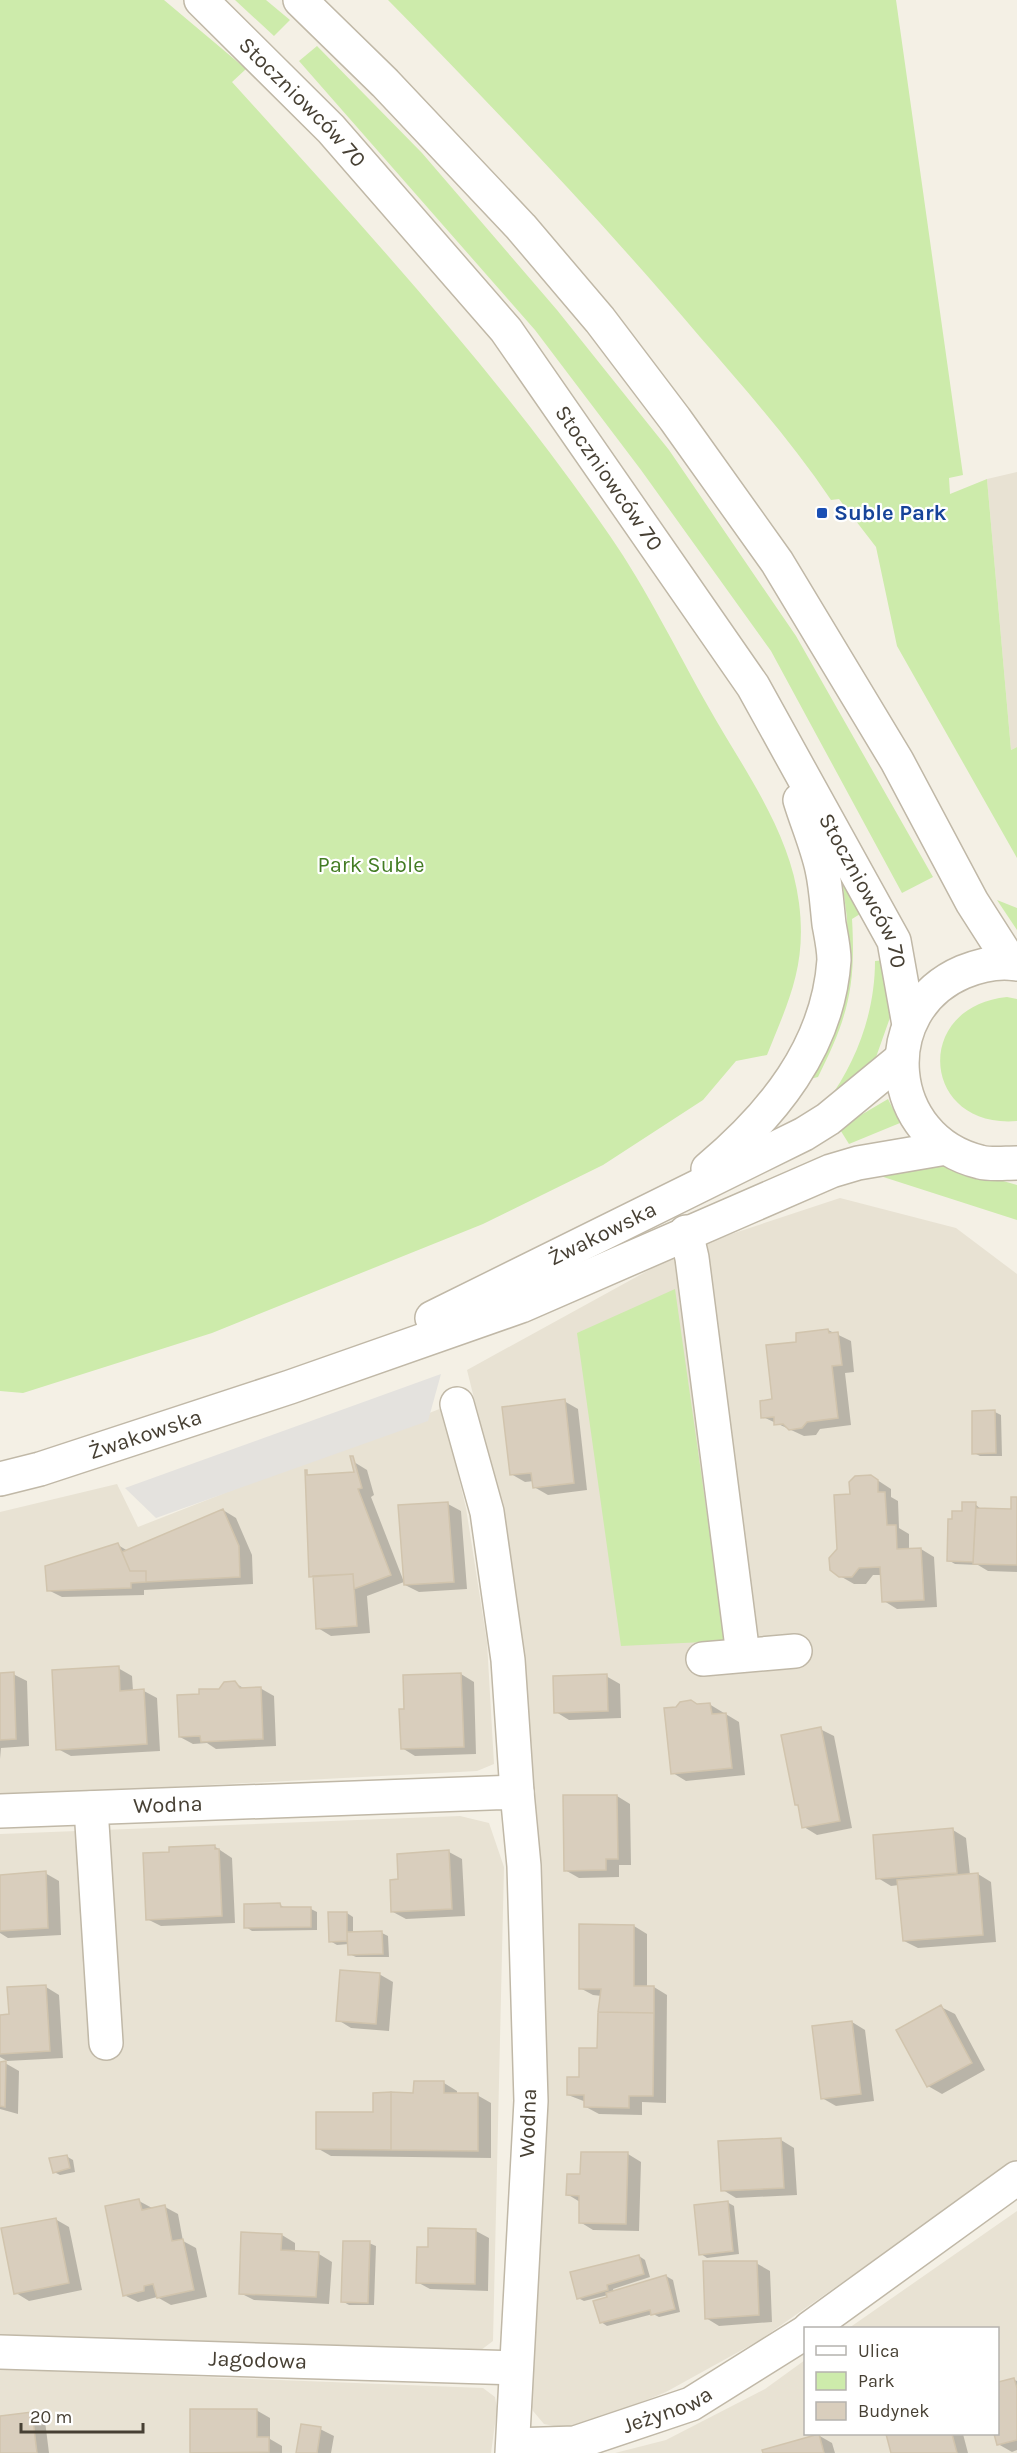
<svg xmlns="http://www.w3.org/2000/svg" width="1017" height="2453" font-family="Karla,sans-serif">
<rect width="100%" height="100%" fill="#f4f0e5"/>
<path fill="#e8e2d3" d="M1017 472V747L1011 750 987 479Z
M840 1198 956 1228 1017 1274V2160L760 2340 666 2392 573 2430 544 2424 533 2411 525 2384 544 2030 537 1815 495 1483 467 1370 689 1248Z
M442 1408 466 1508 487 1642 494 1764 477 1771 0 1796V1512L117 1484 138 1527Z
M460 1816 489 1823 504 1867 493 2341 481 2350 0 2335V1834Z
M1017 2211V2453H615L666 2440 765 2389 805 2360 806 2434H998V2328H849Z
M0 2369 483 2388 495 2397 497 2409 491 2453H0Z"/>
<path fill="#cdebab" d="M0 0H164L246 69 232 82C364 228 498 373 610 536 646 588 678 653 709 708 744 770 790 831 799 903 807 965 789 1000 767 1055L736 1061 703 1100 603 1165 483 1224 212 1333 23 1393 0 1391Z
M235 0H266L290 20 274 36Z
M388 0H896L963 475 949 478 950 494 987 479 1011 750 1017 747V858L897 646 876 547 839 499 831 500C792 442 746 390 700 337 601 220 495 109 388 0Z
M317 46 422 153 557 310 669 450 796 636 933 877 902 893 771 651 641 470 535 330 299 61Z
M841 872 865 911 852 919C856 987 848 1017 818 1077L810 1079 848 959 847 918Z
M997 900 1017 908V930Z
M886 960 892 1012 875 1060 827 1102C857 1061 875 1012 875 961Z
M1007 997 1017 999V1121C922 1129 911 1007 1007 997Z
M888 1099 900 1123 849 1144 839 1128Z
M948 1165 1017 1185V1220L874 1174 891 1166Z
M675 1289 725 1641 621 1646 577 1333Z"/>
<path fill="#e4e2de" d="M441 1374 428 1421 156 1518 125 1488Z"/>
<path fill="#0003" d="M828 1330 851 1341 854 1372 845 1373 851 1425 820 1429 816 1435 804 1436 763 1417 773 1400 798 1343Z
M564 1401 578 1409 587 1490 548 1495 534 1487V1481L525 1482 511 1474Z
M995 1412 1001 1415 1002 1456H980L974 1453Z
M354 1462 367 1470 374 1495 371 1497 404 1582 367 1596 370 1633 331 1636 318 1628 315 1578 311 1576 356 1474Z
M871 1476 891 1489V1497L898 1501 899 1528 909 1534V1550L921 1549 934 1557 937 1607 897 1609 884 1601 882 1575H873L866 1584H854L840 1576 838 1550 851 1495Z
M1017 1498V1572L988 1571 978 1565 955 1564 948 1560 975 1504 982 1510 1012 1511Z
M448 1504 461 1511 467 1589 419 1592 405 1585Z
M223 1510 236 1518 252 1555 253 1584 144 1590V1595L62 1597 48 1590 118 1545 128 1551Z
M118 1668 132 1676 133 1691H144L157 1698 160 1751 71 1756 58 1749Z
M0 1674H13L27 1681 29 1746 1 1748 0 1759Z
M461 1674 474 1682 476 1754 415 1756 402 1748 406 1711Z
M606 1676 620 1684 621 1718 569 1720 556 1712Z
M235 1683 245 1689 260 1688 274 1696 276 1746 216 1749 207 1743 193 1744 180 1737 200 1696Z
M709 1704 739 1722 745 1775 686 1781 673 1773 697 1705Z
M820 1729 834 1736 852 1828 817 1835 804 1827 800 1806 796 1805Z
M617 1796 630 1804 631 1865H619V1877L579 1878 565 1870Z
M953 1830 966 1838 970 1875 978 1874 991 1882 996 1942 918 1948 904 1941 899 1885 891 1886 878 1878Z
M214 1846 232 1858 235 1923 161 1926 147 1919 170 1853Z
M449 1852 462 1859 465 1916 406 1919 393 1912 400 1881Z
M45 1873 59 1881 61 1935 8 1938 0 1933V1876Z
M280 1905 287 1909H311L317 1912V1930L252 1931 246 1927Z
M347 1913 353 1917V1933H382L388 1936 389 1957H356L349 1954V1944L337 1945 330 1941Z
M580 1926H634L647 1934V1987H654L667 1995 666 2103 642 2102V2115L599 2114 586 2107V2102L568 2095 599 2049 602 1996 593 1995 580 1988Z
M379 1974 393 1982 389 2031 351 2028 338 2020Z
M46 1987 59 1995 63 2058 7 2061 0 2057V2017L10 2016Z
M941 2007 955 2014 985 2070 942 2094 928 2086Z
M852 2022 865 2030 874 2101 836 2106 822 2098Z
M0 2063H5L19 2071 18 2114 0 2109Z
M444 2083 457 2091V2095H477L491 2103V2158L331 2156 317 2148 374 2114Z
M781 2140 794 2148 797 2195 736 2198 723 2190Z
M582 2153 628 2154 641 2162 639 2231 593 2230 580 2222V2202L567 2194 581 2176Z
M66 2156 73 2160 75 2172 60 2175 54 2172Z
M139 2201 154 2209 165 2207 178 2214 183 2241 196 2248 207 2297 171 2305 157 2297 138 2302 124 2295Z
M727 2202 734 2206 739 2254 707 2258 701 2254Z
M55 2219 69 2227 82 2290 29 2301 16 2293Z
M476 2231 489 2238 488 2291 430 2289 417 2282 429 2249Z
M282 2235 295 2243V2253L319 2254 332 2262 329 2304 254 2300 240 2293Z
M369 2243 376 2246 374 2305H349L342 2301Z
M639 2256 645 2260 650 2277 613 2289 614 2292 666 2276 673 2280 680 2312 659 2317 653 2314 607 2326 601 2322 608 2295 584 2301 578 2298Z
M756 2263 770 2271 772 2322 719 2326 706 2318Z
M1014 2380 1017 2381V2450L1012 2452 998 2444 996 2434 998 2384Z
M256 2410 270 2418V2439L282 2446V2453H191L192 2411Z
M32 2414 45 2421 49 2453H0V2417Z
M320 2429 334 2436 331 2453H298Z
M887 2434H963L968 2453H892Z
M818 2435 832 2443 835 2453H765Z"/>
<path fill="#d9cebd" stroke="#d1c4ad" stroke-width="1.5" d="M828 1329 829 1333 838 1332 842 1365 832 1366 838 1418 807 1422 802 1428 789 1430 783 1424 774 1425V1417L761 1418 760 1401 772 1399 766 1345 796 1342V1333Z
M565 1399 574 1483 533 1488 531 1473 510 1475 502 1407Z
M995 1410 996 1453 972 1454V1411Z
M350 1456H353L362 1488 358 1489 391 1575 354 1589 353 1574 309 1577 305 1470H307V1475L354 1472Z
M871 1475 878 1480V1492H885L887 1525H896L897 1549 921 1548 924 1600 882 1602 880 1567 859 1568 852 1577H839L830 1570 829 1558 837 1549 834 1495 850 1494 849 1482 855 1476Z
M1011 1497H1017V1565L973 1564 976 1508 1011 1509Z
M448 1502 454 1582 404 1585 398 1505Z
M962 1502H976L973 1562 947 1561 948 1519H952V1511H962Z
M223 1509 239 1546 240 1577 146 1582V1571H130L122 1552Z
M118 1543 130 1571H146V1582L131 1583V1588L47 1591 45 1566Z
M353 1574 357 1626 316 1629 313 1576Z
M119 1666 120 1691 144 1689 147 1744 56 1750 52 1670Z
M14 1672 16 1739 0 1740V1673Z
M461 1673 464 1747 401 1749 399 1709H404L403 1675Z
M607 1674 608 1711 554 1713 553 1676Z
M235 1681 240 1688 261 1687 263 1739 201 1742 200 1736 179 1737 177 1695 199 1694V1689H219L224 1682Z
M691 1700 697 1704 710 1703 712 1714 726 1713 732 1768 671 1774 664 1708 676 1707 680 1702Z
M821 1727 840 1821 802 1828 798 1805H795L781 1735Z
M563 1795H617L618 1859H606V1870L564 1871Z
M953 1828 957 1873 876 1879 873 1835Z
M215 1845V1849H219L222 1916 146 1920 143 1853 169 1852V1847Z
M449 1850 452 1909 391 1912 390 1880 398 1879 397 1854Z
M46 1871 48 1928 0 1931V1875Z
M978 1873 983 1935 903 1941 897 1880Z
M280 1903 281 1907H311V1927L244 1928V1904Z
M328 1912H347V1941L329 1942Z
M579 1924 634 1925V1986H654V2013L598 2012 601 1989H579Z
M382 1931 383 1954 348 1955 347 1932Z
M340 1970 380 1973 376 2024 336 2021Z
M46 1985 50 2051 0 2054V2015L9 2014 7 1987Z
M941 2005 972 2063 927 2087 896 2030Z
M598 2012 654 2013 653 2096H629V2108L584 2107V2095H567V2077H579V2048H597Z
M852 2021 861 2094 821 2099 812 2026Z
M6 2061 5 2107 0 2106V2062Z
M414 2081H444V2093H478V2151L391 2150V2092L413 2093Z
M391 2092V2150L316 2149V2112H373V2093Z
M781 2138 784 2188 721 2191 718 2141Z
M581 2152H628L626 2224 579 2223V2196L566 2195 567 2174H580Z
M67 2155 70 2168 53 2173 49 2158Z
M139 2199 142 2210 165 2205 172 2241 183 2239 194 2290 157 2298 153 2284 144 2286V2291L123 2296 105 2206Z
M728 2201 733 2251 699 2255 694 2205Z
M56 2218 69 2283 14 2294 1 2228Z
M428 2228 476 2229 475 2284 416 2283 417 2247H428Z
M241 2232 282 2234 281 2250 319 2252 316 2297 239 2294Z
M343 2241H370L368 2303 341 2302Z
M639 2255 644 2274 607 2285 608 2290 577 2299 570 2272Z
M703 2261H757L759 2315 705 2319Z
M666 2275 675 2309 651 2315 650 2310 600 2323 593 2301 607 2297 606 2293Z
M1014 2378 1017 2388V2440L997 2445 994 2434H998V2382Z
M190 2409H257V2437H269V2452L190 2453Z
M32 2412 37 2453H0V2416Z
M301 2424 321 2427 317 2453H296Z
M819 2434 824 2453H763L762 2450Z
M886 2434H952L957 2453H891Z"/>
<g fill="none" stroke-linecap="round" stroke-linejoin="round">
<defs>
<g id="minor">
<path id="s1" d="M201 0 331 129 506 330 753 686 894 941 909 1025"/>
<path d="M300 0 385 83 521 227 600 320 675 419 777 562 897 761 972 902 1011 963"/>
<path d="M1017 964C999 961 980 965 963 972 874 1010 885 1139 980 1162 991 1165 1005 1163 1017 1163"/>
<path d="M708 1169C772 1115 828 1048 834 960 834 949 831 935 829 924 827 906 826 887 822 869 817 846 807 823 800 800"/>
<path d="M686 1232 692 1258 743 1655"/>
<path id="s2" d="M432 1318 804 1134 828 1119 901 1059"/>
<path d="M457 1404 487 1512 508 1660 517 1792"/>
<path id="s3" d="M0 1479 40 1469 290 1387 521 1306 831 1171 858 1163 946 1148"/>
<path d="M703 1659 795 1651"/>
<path d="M91 1808 106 2043"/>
<path id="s4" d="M0 1811 517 1792 524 1866 531 2101 512 2453"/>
<path d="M810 2328 1017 2178"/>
<path id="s5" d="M0 2352 515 2368"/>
<path id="s6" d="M513 2445 575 2443 691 2404 806 2332"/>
</g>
</defs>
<use href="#minor" stroke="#c0b8a7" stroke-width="36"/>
<use href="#minor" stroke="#fff" stroke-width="33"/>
</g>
<rect fill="#1a4fb4" stroke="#fff" stroke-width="2" x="816" y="507" width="12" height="12" rx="3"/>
<g text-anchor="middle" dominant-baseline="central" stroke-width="4.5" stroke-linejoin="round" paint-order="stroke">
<g font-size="22" fill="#474034" stroke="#fff">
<text stroke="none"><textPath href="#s1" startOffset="144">Stoczniowców 70</textPath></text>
<text stroke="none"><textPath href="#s1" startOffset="630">Stoczniowców 70</textPath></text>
<text stroke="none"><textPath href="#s1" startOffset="1116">Stoczniowców 70</textPath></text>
<text stroke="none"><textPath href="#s2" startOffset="190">Żwakowska</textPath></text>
<text stroke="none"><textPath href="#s3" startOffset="152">Żwakowska</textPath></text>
<text stroke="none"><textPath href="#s4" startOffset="168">Wodna</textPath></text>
<text transform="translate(528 2123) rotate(-88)">Wodna</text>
<text stroke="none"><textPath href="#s5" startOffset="258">Jagodowa</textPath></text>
<text stroke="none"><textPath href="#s6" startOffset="160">Jeżynowa</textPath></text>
</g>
<g font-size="22" font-weight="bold" fill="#164399" stroke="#fff" text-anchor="start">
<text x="834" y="513">Suble Park</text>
</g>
<g font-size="22" fill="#437c24" stroke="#fff">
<text x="371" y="865">Park Suble</text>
</g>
</g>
<rect x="804" y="2327" width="195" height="108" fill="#ffffff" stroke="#b5b3ae" stroke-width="1.5"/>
<rect x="816" y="2346" width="30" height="9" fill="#ffffff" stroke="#b5b3ae" stroke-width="1.5"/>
<text x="858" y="2357" font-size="18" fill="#474034">Ulica</text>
<rect x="816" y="2372" width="30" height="18" fill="#cdebab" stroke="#b5b3ae" stroke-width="1.5"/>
<text x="858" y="2387" font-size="18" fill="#474034">Park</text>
<rect x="816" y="2402" width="30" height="18" fill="#d9cebd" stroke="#b5b3ae" stroke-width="1.5"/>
<text x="858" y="2417" font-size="18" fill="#474034">Budynek</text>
<path d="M21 2423v9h122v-9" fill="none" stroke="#474034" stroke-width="3"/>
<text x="30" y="2423" font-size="18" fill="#474034" stroke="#ffffff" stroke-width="4.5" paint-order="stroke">20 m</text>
</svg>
